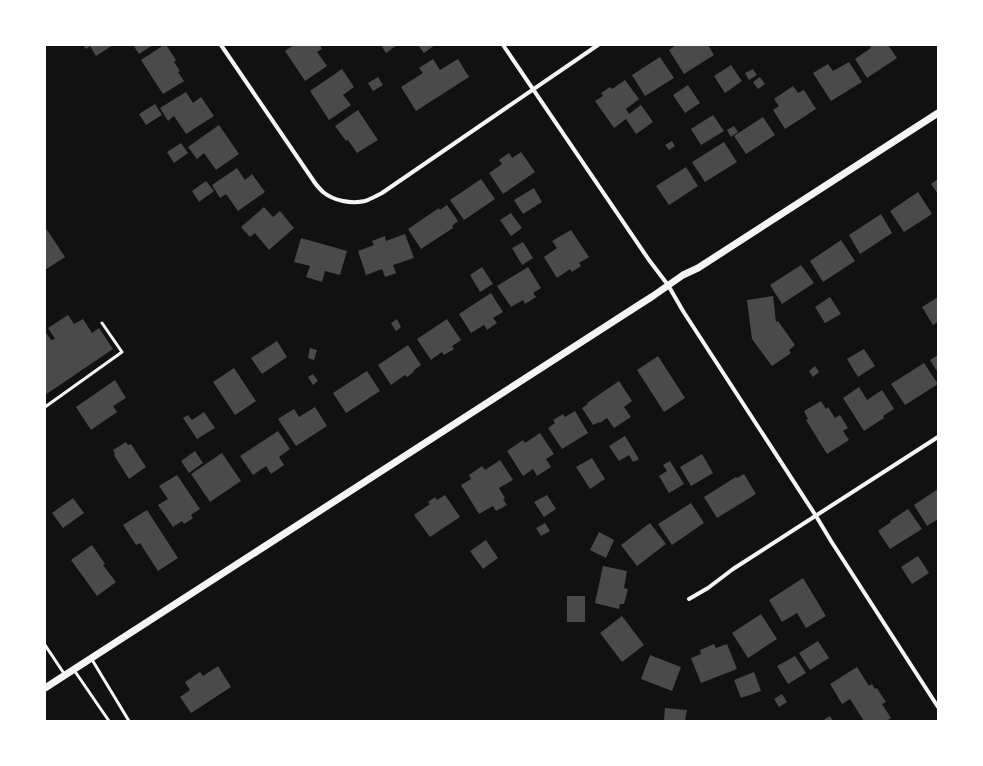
<svg xmlns="http://www.w3.org/2000/svg" width="983" height="766" font-family="Montserrat,sans-serif">
<rect width="100%" height="100%" fill="#111"/>
<path fill="#4a4a4a" d="M83 45H113L96 56 90 46 86 49Z
M133 45H153L139 54Z
M164 45H166L176 60 174 62 180 71 178 72 184 81 163 94 141 60Z
M294 45H320L322 49 317 52 327 66 305 81 285 51Z
M381 45H397L386 53Z
M418 45H435L424 53Z
M676 45H708L714 55 684 74 669 50Z
M869 45H888L897 58 867 78 855 59 871 48Z
M660 57 674 78 645 96 632 75Z
M433 59 440 70 458 59 469 77 416 111 401 87 423 73 419 68Z
M849 62 862 82 831 101 813 73 828 64 833 71Z
M731 65 742 81 725 93 714 76Z
M342 69 354 87 343 95 351 105 329 120 310 91Z
M753 69 757 75 749 80 745 73Z
M378 77 383 85 373 91 368 83Z
M760 77 765 84 758 89 753 82Z
M625 80 639 99 626 109 629 114 641 105 653 122 636 134 626 119 614 128 595 101 603 96 601 93 610 87 612 89Z
M688 85 700 103 685 113 673 95Z
M793 86 798 93 804 90 816 109 785 129 773 110 779 106 774 99Z
M186 92 193 103 201 97 214 116 186 134 174 116 168 121 160 108Z
M155 104 162 115 146 125 139 114Z
M358 110 378 140 357 153 348 140 346 141 335 126Z
M713 115 724 131 701 145 691 129Z
M763 117 775 135 746 154 734 136Z
M219 125 239 154 216 170 204 153 197 159 188 147Z
M734 126 738 132 731 137 727 130Z
M672 141 675 146 669 150 665 145Z
M724 142 737 162 705 182 692 162Z
M181 143 188 153 174 163 167 152Z
M521 152 535 172 503 194 489 173 502 164 499 160 509 153 512 158Z
M686 167 698 186 669 205 656 186Z
M237 168 245 180 252 174 265 192 238 211 226 194 220 198 212 185Z
M481 179 495 199 464 220 450 200Z
M938 179V194L931 184Z
M206 181 214 191 199 202 192 191Z
M534 188 542 202 523 214 514 200Z
M918 192 932 214 904 232 890 211Z
M447 205 458 221 452 226 453 228 421 249 408 229 439 208 440 210Z
M264 207 273 217 280 211 294 228 269 250 255 233 250 237 241 227Z
M511 213 522 228 511 236 500 220Z
M881 214 892 233 860 254 849 235Z
M45 227 65 257 45 270Z
M571 230 589 257 579 263 581 266 572 272 570 269 557 278 544 257 557 248 552 241Z
M405 234 414 258 393 265 396 273 385 277 382 269 366 275 358 251 374 245 372 241 385 236 386 241Z
M301 238 347 251 340 275 325 271 322 282 306 277 310 266 294 262Z
M841 240 855 261 823 282 810 261Z
M523 242 533 258 522 265 512 248Z
M801 265 814 283 782 304 770 285Z
M482 267 493 284 480 292 470 275Z
M528 267 541 288 533 293 536 297 525 304 523 300 511 307 497 286Z
M491 293 503 312 493 318 497 323 487 330 484 325 471 333 459 314Z
M773 296 776 322 778 321 795 345 789 350 791 353 772 366 752 339 747 300Z
M830 297 841 314 825 323 815 307Z
M938 297V322L933 325 922 307Z
M68 315 74 324 83 319 92 333 99 328 113 349 45 395V331L51 340 55 339 48 328Z
M397 319 401 327 396 331 391 323Z
M447 319 461 340 452 346 454 349 444 355 442 352 431 360 417 339Z
M277 341 287 357 262 374 251 358Z
M408 345 421 365 413 371 414 372 407 377 405 375 391 385 378 365Z
M310 348 317 350 314 360 308 358Z
M864 349 875 366 858 377 847 359Z
M938 355V373L930 360Z
M658 356 685 398 664 412 637 370Z
M924 363 938 384 905 405 891 384Z
M815 366 819 372 813 377 809 371Z
M234 368 256 401 235 415 213 382Z
M367 371 380 391 346 413 333 393Z
M313 374 318 381 313 385 308 377Z
M115 380 126 398 113 406 117 412 91 430 76 407Z
M619 381 632 401 624 407 631 417 614 428 607 418 600 423 599 422 593 425 582 408 588 404 587 403Z
M859 387 867 400 882 390 894 409 883 416 884 418 864 431 843 398Z
M821 401 826 409 828 407 835 418 840 415 848 428 843 431 849 440 827 454 806 420 808 419 804 411Z
M315 407 327 426 296 446 278 419 294 409 299 417Z
M575 411 588 433 562 449 548 428 555 423 553 420 563 414 565 417Z
M204 412 215 428 197 439 183 418 188 415 192 420Z
M278 431 290 449 279 457 284 465 271 474 266 466 253 475 240 456Z
M540 433 554 454 546 459 551 467 537 476 533 469 523 476 507 451 523 440 525 443Z
M625 436 639 459 633 462 629 455 619 461 609 446Z
M126 442 128 445 131 444 146 467 129 479 114 455 115 454 113 450Z
M195 451 203 463 189 473 181 461Z
M222 453 241 481 210 502 191 474Z
M702 454 713 473 691 486 680 467Z
M592 458 605 479 590 489 576 467Z
M500 460 513 480 499 488 505 498 503 499 507 505 496 511 493 506 479 514 461 485 471 479 469 475 482 466 485 470Z
M670 461 684 484 669 493 659 476 667 471 663 465Z
M744 474 756 494 717 518 704 497 736 477 737 478Z
M177 475 200 509 191 515 193 518 184 524 182 521 173 527 158 505 168 499 159 486Z
M938 489V519L927 526 914 505Z
M445 495 460 517 430 537 414 515 430 504 428 502 435 497 437 500Z
M547 495 556 509 544 517 534 502Z
M73 498 84 513 63 528 52 513Z
M691 503 704 523 672 545 658 524Z
M908 509 922 529 890 549 878 531 891 522 890 521Z
M147 510 178 558 158 571 140 543 136 545 123 525Z
M545 523 550 531 541 536 536 528Z
M650 523 666 544 637 566 621 545Z
M599 532 614 540 606 558 590 550Z
M486 540 498 558 483 569 470 551Z
M92 545 105 564 103 565 116 582 97 596 71 560Z
M918 556 929 573 912 584 901 567Z
M603 566 627 571 624 588 628 589 624 604H620L619 609 595 603Z
M803 578 826 616 806 628 797 613 782 622 769 600Z
M567 596H585V622H567Z
M761 614 777 639 748 658 732 633Z
M622 616 644 645 622 662 600 633Z
M818 641 829 658 810 670 799 653Z
M714 644 716 648 727 644 737 669 701 683 691 658 701 654 700 650Z
M650 655 681 667 672 691 641 679Z
M795 656 806 673 788 684 777 666Z
M218 666 231 687 191 713 180 697 190 690 185 682 200 672 203 676Z
M857 667 869 686 872 684 875 689 877 688 886 702 882 704 891 718 886 721H864L850 699 842 704 830 684Z
M754 672 761 691 741 698 734 680Z
M782 694 787 702 779 707 774 699Z
M665 708 687 710 685 721H664Z
M830 716 833 721H822Z"/>
<g fill="none" stroke-linecap="round" stroke-linejoin="round">
<path stroke="#f5f5f5" stroke-width="3" d="M45 407 122 352 102 323
M45 645 65 675
M91 658 129 721
M74 670 109 721"/>
<path stroke="#f5f5f5" stroke-width="4" d="M221 45 315 183C317 186 320 189 323 192 334 201 351 204 365 201 371 199 376 196 382 193L598 45
M503 45 649 260 668 285 683 311 816 516 831 541 938 707
M689 599 708 588 733 569 938 437"/>
<path stroke="#f5f5f5" stroke-width="7" d="M45 688 642 303 653 296 683 275 698 268 938 113"/>
</g>
<rect width="983" height="766" fill="none" stroke="#ffffff" stroke-width="92"/>
</svg>
